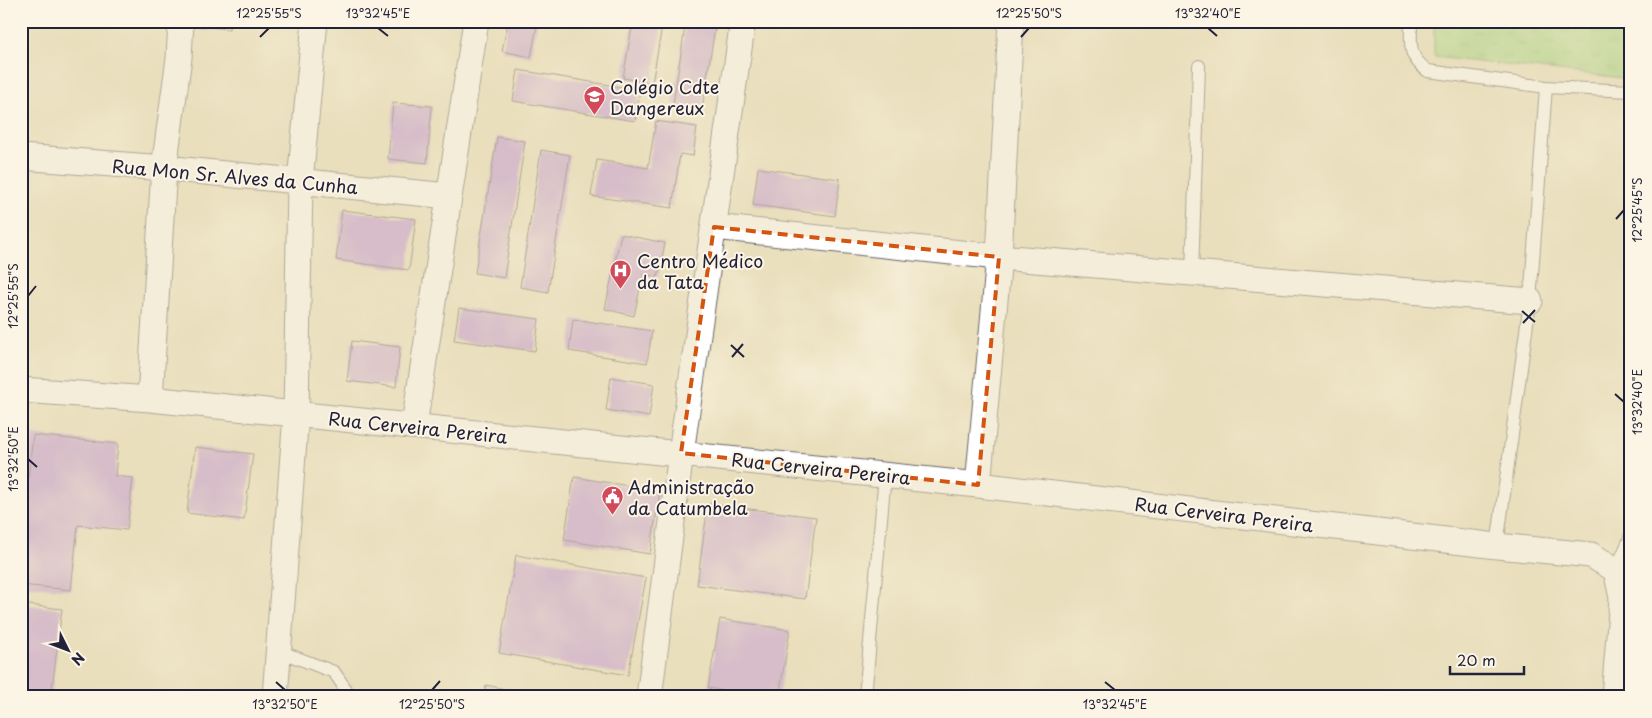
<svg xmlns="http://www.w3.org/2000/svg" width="1652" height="718" font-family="'Playpen Sans',sans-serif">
<defs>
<pattern id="park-tufts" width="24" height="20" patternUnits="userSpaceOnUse" patternTransform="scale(1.25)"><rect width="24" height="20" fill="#a6d684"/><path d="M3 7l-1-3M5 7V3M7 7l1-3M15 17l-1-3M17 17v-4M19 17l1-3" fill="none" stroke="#8fb773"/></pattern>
</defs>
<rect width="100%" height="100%" fill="#fcf5e5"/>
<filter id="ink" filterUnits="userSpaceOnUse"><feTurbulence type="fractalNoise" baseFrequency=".02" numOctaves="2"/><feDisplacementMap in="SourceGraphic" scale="10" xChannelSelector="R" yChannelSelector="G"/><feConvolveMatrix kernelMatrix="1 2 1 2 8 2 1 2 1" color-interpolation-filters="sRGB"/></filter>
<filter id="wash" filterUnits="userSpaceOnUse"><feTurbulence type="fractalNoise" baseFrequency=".0096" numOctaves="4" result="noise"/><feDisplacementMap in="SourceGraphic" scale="20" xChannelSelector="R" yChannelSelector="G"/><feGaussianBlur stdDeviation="1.12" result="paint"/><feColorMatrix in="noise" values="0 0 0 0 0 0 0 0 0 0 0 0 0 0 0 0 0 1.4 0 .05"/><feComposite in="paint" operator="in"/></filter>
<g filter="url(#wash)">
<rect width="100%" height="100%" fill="#e9dfbc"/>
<path fill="url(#park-tufts)" stroke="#647c60" d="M1434 21H1631V79L1434 57Z"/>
<g id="blocks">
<path fill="#c194d9" d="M196 21H230L229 29 195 26Z
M508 21H538L531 57 502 51Z
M633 21H663L652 83 623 78Z
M686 21H716L702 109 673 104Z
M518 70 640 90 635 121 513 101Z
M393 103 432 106 427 163 388 159Z
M656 121 697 127 693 156 680 154 672 208 591 196 597 160 648 168Z
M497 137 525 141 504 278 475 273Z
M541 150 570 155 548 292 520 287Z
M758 168 840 179 835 216 753 205Z
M342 210 416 219 409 270 336 260Z
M621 234 665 243 658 277 643 274 634 316 605 309Z
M459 308 539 319 535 351 454 340Z
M573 319 652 331 647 363 569 351Z
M352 341 400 347 396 387 347 381Z
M611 377 654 384 649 417 606 410Z
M33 435 118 444 115 476 133 478 127 530 78 525 71 590 21 585V541Z
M195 447 253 454 244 520 187 513Z
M574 477 660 491 650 554 564 540Z
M708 504 816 517 805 599 697 585Z
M516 555 646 578 628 675 499 653Z
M21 604 62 609 51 697 21 696Z
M720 619 790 630 779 697H761L708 688Z
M486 685 537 696V697H483Z"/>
</g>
</g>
<g filter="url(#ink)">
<use href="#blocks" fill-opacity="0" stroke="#686468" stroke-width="1"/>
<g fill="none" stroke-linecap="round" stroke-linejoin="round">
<defs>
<path id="service" d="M1411 21C1411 45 1407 56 1428 71L1546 87 1631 91
M1192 274 1199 66
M1497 546 1530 301 1546 87
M1616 570 1631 536
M279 651 334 672 351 697
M865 697 885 475"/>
<path id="minor" d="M21 157 164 168 449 196
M714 227 999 257 1530 301
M21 390 150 399 978 485 1497 546 1591 555 1616 570 1622 598 1614 697
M150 399 164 168 179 58 181 21
M414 426 476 21
M978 485 999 257 1011 21
M275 697 296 414 300 182 315 21
M649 697 681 453 743 21"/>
</defs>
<use href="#service" stroke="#686468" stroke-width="14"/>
<use href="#minor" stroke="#686468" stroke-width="27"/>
<use href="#service" stroke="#fff" stroke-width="12"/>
<use href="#minor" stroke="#fff" stroke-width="25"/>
</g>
</g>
<path d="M0 0H1652V718H0ZM714 227 999 257 978 485 681 453Z" fill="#e9dfbc" fill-opacity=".55" fill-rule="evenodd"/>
<path fill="none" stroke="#d45411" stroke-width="4" stroke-dasharray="10 6" stroke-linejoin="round" d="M714 227 999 257 978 485 681 453Z"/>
<path fill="none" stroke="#22223b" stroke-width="2" d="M378 28 388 36M1208 28 1217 36M260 37 269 28M1021 37 1029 28M1616 219 1624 210M28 296 36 286M1522 311 1535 322M1523 323 1535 310M731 345 744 357M732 357 743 344M1615 394 1624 402M28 459 37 467M276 682 285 690M1105 682 1115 690M432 690 440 681"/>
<defs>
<symbol id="school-pin" viewBox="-11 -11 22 30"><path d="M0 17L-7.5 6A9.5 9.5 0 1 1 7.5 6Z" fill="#d1495b" stroke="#fcf5e5"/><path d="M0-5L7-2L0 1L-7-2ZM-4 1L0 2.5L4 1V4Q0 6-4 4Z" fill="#fff"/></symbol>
<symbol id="hospital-pin" viewBox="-11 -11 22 30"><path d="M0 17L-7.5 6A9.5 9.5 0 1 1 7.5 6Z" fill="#d1495b" stroke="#fcf5e5"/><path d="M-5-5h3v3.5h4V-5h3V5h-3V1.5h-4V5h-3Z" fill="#fff"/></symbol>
<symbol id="civic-pin" viewBox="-11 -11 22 30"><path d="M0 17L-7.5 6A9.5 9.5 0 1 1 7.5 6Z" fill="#d1495b" stroke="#fcf5e5"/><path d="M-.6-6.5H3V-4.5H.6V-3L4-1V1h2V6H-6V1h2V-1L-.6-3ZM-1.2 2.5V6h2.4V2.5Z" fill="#fff"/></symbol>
</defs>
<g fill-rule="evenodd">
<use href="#school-pin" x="582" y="84" width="25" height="34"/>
<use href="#hospital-pin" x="608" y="258" width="25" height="34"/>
<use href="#civic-pin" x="600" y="484" width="25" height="34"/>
</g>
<g text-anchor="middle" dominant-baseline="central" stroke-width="4" stroke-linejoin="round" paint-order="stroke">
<g font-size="18" fill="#22223b" stroke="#fcf5e5" text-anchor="start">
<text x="610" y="86">Colégio Cdte<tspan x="610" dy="21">Dangereux</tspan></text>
<text x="637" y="260">Centro Médico<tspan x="637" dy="21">da Tata</tspan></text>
<text x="628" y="486">Administração<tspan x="628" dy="21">da Catumbela</tspan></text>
</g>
<g font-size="18" fill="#22223b" stroke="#fcf5e5">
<text transform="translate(235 176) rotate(5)">Rua Mon Sr. Alves da Cunha</text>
<text transform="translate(418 427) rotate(6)">Rua Cerveira Pereira</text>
<text transform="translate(821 468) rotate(6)">Rua Cerveira Pereira</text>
<text transform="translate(1224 514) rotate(7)">Rua Cerveira Pereira</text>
</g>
</g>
<rect width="1652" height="718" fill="none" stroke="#fcf5e5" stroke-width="55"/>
<g transform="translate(68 650) rotate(132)" stroke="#fcf5e5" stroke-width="4" paint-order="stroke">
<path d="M0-4L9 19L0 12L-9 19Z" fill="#22223b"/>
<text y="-8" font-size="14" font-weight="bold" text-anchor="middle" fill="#22223b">N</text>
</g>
<path d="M1450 666v8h74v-8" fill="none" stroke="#22223b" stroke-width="2.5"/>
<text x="1457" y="666" font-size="15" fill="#22223b" stroke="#fcf5e5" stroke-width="4" paint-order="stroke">20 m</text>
<rect x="28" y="28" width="1596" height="662" fill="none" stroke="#22223b" stroke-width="2"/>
<g font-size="12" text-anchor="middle" fill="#22223b">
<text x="269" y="18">12°25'55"S</text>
<text x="378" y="18">13°32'45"E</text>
<text x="1029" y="18">12°25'50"S</text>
<text x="1208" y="18">13°32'40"E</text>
<text transform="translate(1638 210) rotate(-90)" y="4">12°25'45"S</text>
<text transform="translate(14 296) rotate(-90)" y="4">12°25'55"S</text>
<text transform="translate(1638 402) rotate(-90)" y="4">13°32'40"E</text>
<text transform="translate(14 459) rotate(-90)" y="4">13°32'50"E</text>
<text x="285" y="709">13°32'50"E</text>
<text x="432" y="709">12°25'50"S</text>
<text x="1115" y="709">13°32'45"E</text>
</g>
</svg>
